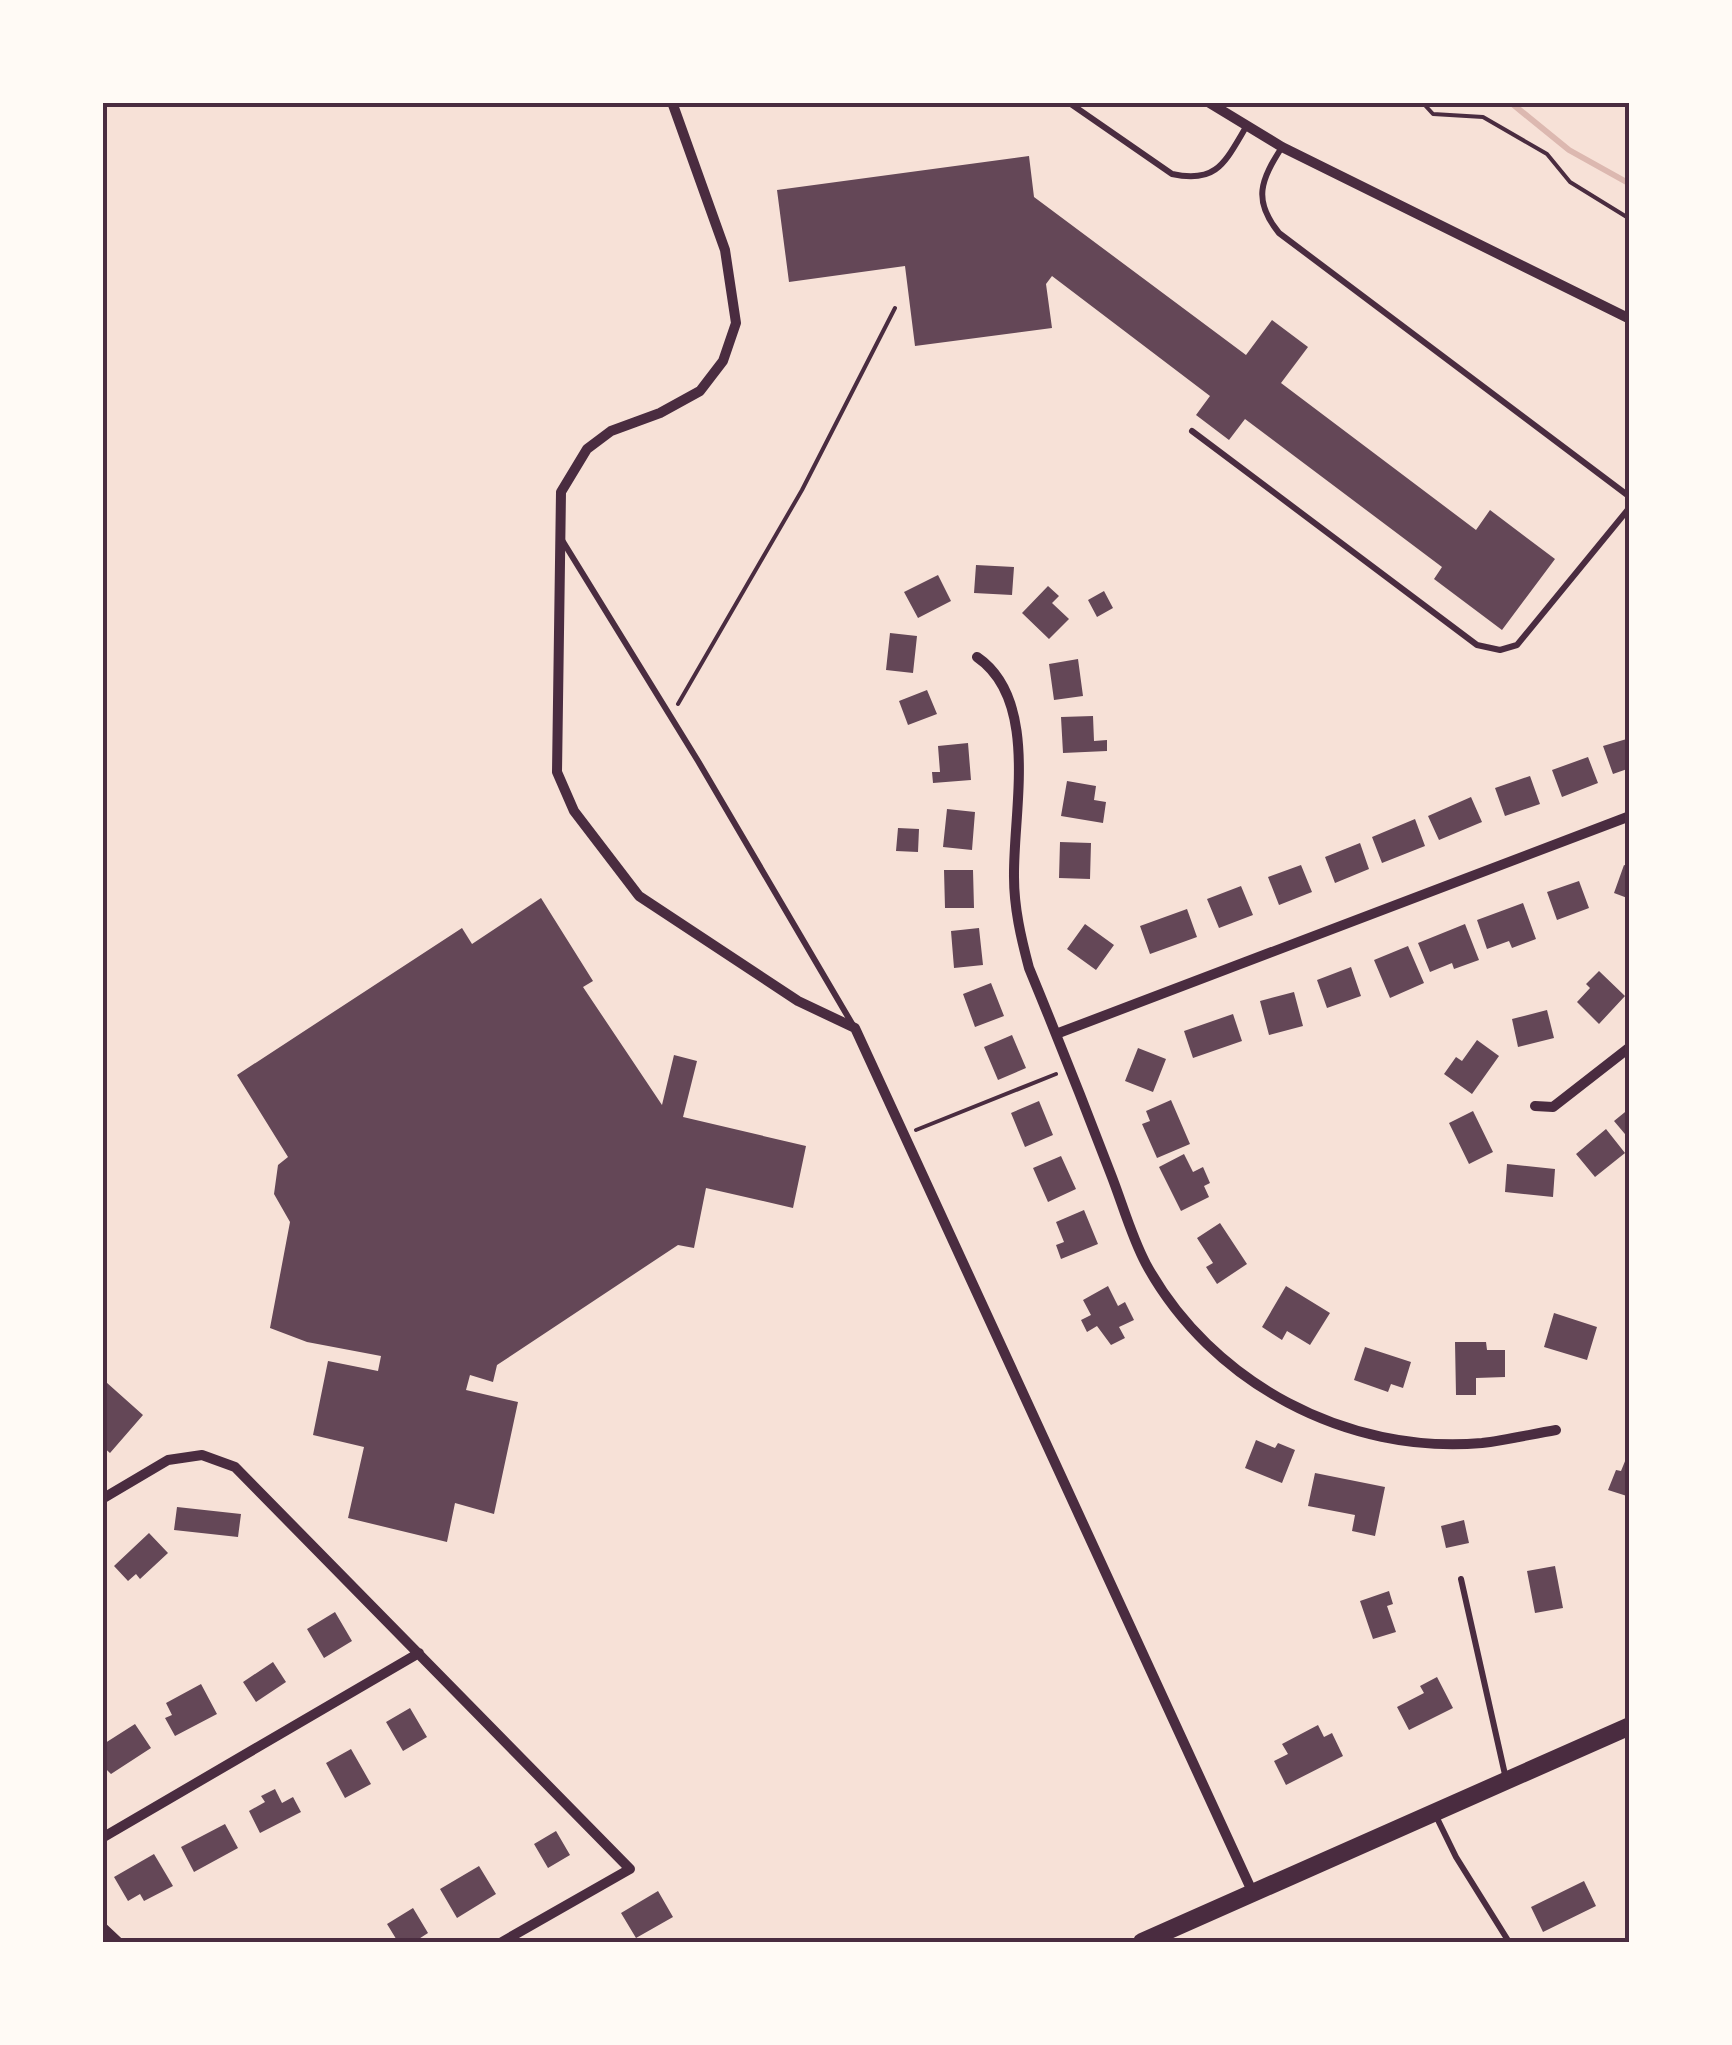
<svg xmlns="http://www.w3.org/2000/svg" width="1732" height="2045" font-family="'Zilla Slab',serif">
<rect width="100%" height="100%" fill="#f7e1d7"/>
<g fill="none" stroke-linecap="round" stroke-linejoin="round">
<path stroke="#dcb8b0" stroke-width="6" d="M1510 102 1569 150 1630 184"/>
</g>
<path fill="#644757" d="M1029 156 1034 197 1246 355 1272 320 1308 347 1281 383 1476 530 1490 510 1555 559 1502 630 1434 579 1442 567 1245 419 1229 440 1196 415 1210 396 1052 276 1046 284 1052 328 915 346 905 266 789 282 777 190Z
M976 565 1014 567 1012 595 974 593Z
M938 575 951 601 918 618 904 592Z
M1048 586 1059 596 1052 603 1069 619 1049 639 1022 613Z
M1104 591 1113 608 1097 617 1088 600Z
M890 633 917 636 913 673 886 670Z
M1078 659 1083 696 1054 700 1049 664Z
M927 690 937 714 908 725 899 701Z
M1093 716 1094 741 1107 740V751L1063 753 1061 717Z
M1630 738V768L1613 774 1603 746Z
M968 743 971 780 933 783 932 772H940L938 746Z
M1588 757 1598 783 1562 797 1552 770Z
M1530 776 1540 804 1505 816 1495 788Z
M1067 781 1096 786 1094 800 1106 802 1103 823 1061 816Z
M1471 797 1482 822 1439 840 1428 816Z
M947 809 975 812 972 850 943 847Z
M1415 819 1425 846 1382 863 1372 837Z
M898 828 919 829 918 852 896 851Z
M1060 842 1091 843 1090 879 1059 878Z
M1360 843 1369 869 1335 883 1325 857Z
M1301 865 1312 892 1279 905 1268 877Z
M1624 865 1630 867V899L1614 893Z
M944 870H973L974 908H945Z
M1579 881 1589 908 1557 920 1547 892Z
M1241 886 1253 915 1219 928 1207 899Z
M541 898 593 981 583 987 662 1105 674 1055 697 1061 683 1117 806 1146 793 1208 706 1188 694 1248 678 1245 497 1365 493 1382 470 1375 466 1390 518 1402 494 1514 455 1503 447 1542 348 1518 364 1447 313 1435 328 1361 378 1371 381 1356 307 1342 270 1328 290 1222 274 1194 278 1165 288 1157 237 1075 462 928 472 944Z
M1523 903 1536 939 1512 948 1509 941 1487 949 1477 920Z
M1187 909 1197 937 1150 954 1140 926Z
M1085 924 1114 945 1096 970 1067 949Z
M1465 924 1479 960 1454 969 1452 963 1430 972 1418 943Z
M979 928 983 965 954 968 951 931Z
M1408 946 1424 983 1390 998 1374 960Z
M1351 967 1361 996 1327 1008 1317 980Z
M1599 971 1625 996 1599 1024 1577 1002 1590 988 1586 984Z
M991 983 1004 1016 975 1027 963 994Z
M1294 992 1303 1026 1269 1035 1260 1001Z
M1547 1010 1554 1038 1518 1047 1512 1019Z
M1233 1014 1242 1041 1193 1058 1184 1031Z
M1012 1035 1026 1068 998 1080 984 1047Z
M1477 1040 1499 1056 1472 1094 1444 1074 1456 1057 1462 1061Z
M1138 1048 1166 1059 1153 1092 1125 1081Z
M1171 1100 1190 1144 1157 1158 1142 1124 1150 1121 1146 1111Z
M1039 1101 1053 1135 1025 1147 1011 1113Z
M1630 1108V1140L1614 1121Z
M1473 1111 1493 1152 1469 1164 1449 1123Z
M1606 1129 1625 1153 1595 1177 1576 1154Z
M1184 1154 1193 1172 1203 1167 1210 1183 1204 1186 1209 1197 1181 1211 1159 1167Z
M1061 1156 1076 1189 1048 1202 1033 1168Z
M1507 1164 1555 1169 1553 1197 1505 1192Z
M1084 1210 1098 1244 1061 1259 1056 1245 1064 1242 1056 1222Z
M1220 1223 1247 1264 1217 1284 1206 1267 1213 1263 1197 1238Z
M1108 1286 1118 1306 1125 1302 1134 1320 1119 1327 1125 1338 1111 1345 1097 1326 1087 1332 1081 1320 1091 1315 1083 1300Z
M1286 1286 1330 1313 1310 1345 1287 1331 1282 1340 1262 1327Z
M1554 1313 1597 1327 1587 1360 1544 1347Z
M1455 1342H1486L1487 1350H1505V1377L1476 1378V1395H1456Z
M1365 1347 1411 1362 1403 1388 1391 1384 1388 1392 1354 1380Z
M106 1382 143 1415 110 1453 102 1446 105 1429 102 1386Z
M1256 1440 1275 1448 1278 1443 1295 1450 1282 1483 1245 1468Z
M1630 1449V1497L1608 1490 1616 1470 1621 1471Z
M1315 1473 1385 1487 1375 1536 1352 1531 1355 1515 1308 1506Z
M177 1507 241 1514 238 1537 174 1530Z
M1464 1520 1469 1543 1446 1548 1441 1526Z
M149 1533 168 1553 140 1579 136 1574 128 1581 114 1566Z
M1555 1566 1563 1608 1535 1613 1527 1571Z
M1389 1591 1393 1604 1387 1606 1396 1632 1373 1639 1360 1601Z
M335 1612 352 1641 324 1658 307 1629Z
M273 1662 286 1682 256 1702 243 1682Z
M1437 1677 1453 1708 1409 1730 1397 1707 1424 1693 1420 1686Z
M201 1684 217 1714 175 1736 165 1718 172 1715 166 1703Z
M410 1708 427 1737 403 1751 386 1722Z
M135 1724 151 1748 111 1774 102 1765V1745Z
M1318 1725 1324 1737 1332 1733 1343 1756 1286 1785 1274 1761 1288 1754 1282 1744Z
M351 1749 371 1784 345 1798 326 1763Z
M275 1789 282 1803 293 1797 301 1812 260 1833 249 1811 265 1802 261 1796Z
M225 1824 238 1848 194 1872 181 1847Z
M556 1831 570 1855 548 1868 534 1844Z
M154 1854 173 1886 144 1901 140 1894 128 1901 114 1877Z
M479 1866 496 1894 457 1918 440 1889Z
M1584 1881 1596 1906 1543 1932 1531 1907Z
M658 1891 673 1917 636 1938 621 1913Z
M413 1908 428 1933 414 1942H398L387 1924Z"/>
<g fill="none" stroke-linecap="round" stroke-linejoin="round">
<path stroke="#4a2c40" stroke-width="4" d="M1422 102 1433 114 1483 117 1547 154 1570 182 1630 219
M678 704 802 490 895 308
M916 1130 1056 1074"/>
<path stroke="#4a2c40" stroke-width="6" d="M1068 102 1172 174C1217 184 1225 162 1246 127
M1282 147C1261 180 1252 200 1279 233L1630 497
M1192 431 1477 645 1500 650 1517 645 1630 507
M562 540 698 761 854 1027
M1461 1579 1506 1779
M1435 1814 1456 1857 1509 1942"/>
<path stroke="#4a2c40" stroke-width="10" d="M672 102 725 250 736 323 723 361 700 391 660 413 611 431 587 449 561 492 557 772 574 811 639 896 798 1001 855 1028 1252 1891
M1208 102 1282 147 1630 319
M977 657C1040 700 1013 811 1014 877 1014 908 1021 938 1029 968 1057 1036 1084 1104 1110 1172 1122 1202 1131 1236 1146 1264 1211 1383 1347 1455 1482 1443 1507 1440 1532 1434 1556 1430
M1056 1034 1630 816
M1535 1106 1553 1107 1630 1047
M102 1499 168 1460 202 1455 235 1467 630 1869 502 1942
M102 1838 419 1653
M102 1927 118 1942"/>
<path stroke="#4a2c40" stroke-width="18" d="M1142 1942 1630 1726"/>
</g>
<rect width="1732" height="2045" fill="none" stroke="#fffaf5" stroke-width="210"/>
<rect x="105" y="105" width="1522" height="1835" fill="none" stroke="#4a2c40" stroke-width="4"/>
</svg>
